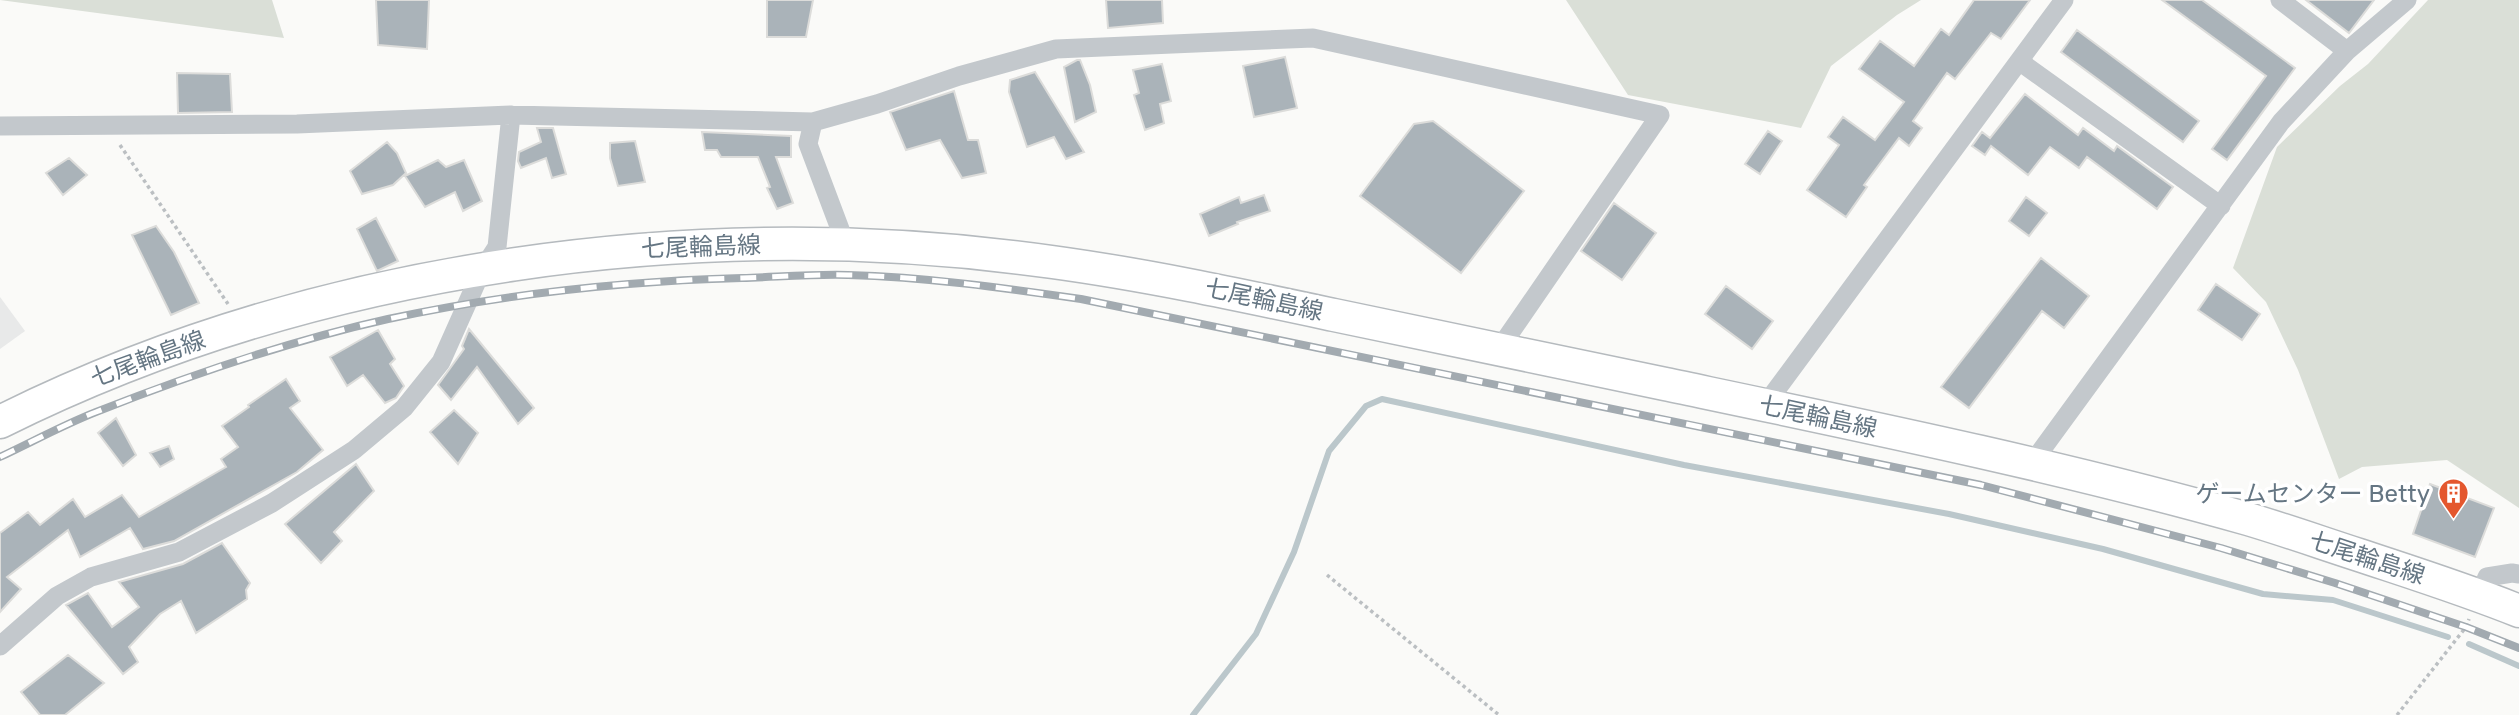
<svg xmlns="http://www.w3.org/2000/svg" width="2519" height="715" font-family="Rubik,'Noto Sans JP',sans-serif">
<rect width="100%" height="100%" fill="#fafaf8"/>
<path fill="#e8e9e9" d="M0 297 25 331 0 349Z"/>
<path fill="#dadfd7" d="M272 0 284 38 0 0Z
M1566 0H1921L1897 15 1831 66 1801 128 1628 95Z
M2428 0H2519V508L2447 460 2362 467 2339 479 2298 370 2266 302 2233 268 2277 147 2340 86 2368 64Z"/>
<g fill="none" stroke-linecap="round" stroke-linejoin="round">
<path stroke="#bbc7cb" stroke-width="6" d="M2469 644 2519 666
M1193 715 1256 634 1294 552 1329 451 1366 406 1382 399 1684 465 1949 514 2103 549 2263 594 2333 600 2448 637"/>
</g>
<path fill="#aab3b9" stroke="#dcdcda" stroke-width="2" d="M376 0H429L427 49 378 45Z
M767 0H813L806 37H767Z
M1106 0H1162L1163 23 1108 28Z
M1974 0H2030L2001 39 1991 33 1955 79 1947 73 1913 121 1922 128 1909 146 1899 138 1864 185 1867 187 1846 217 1807 190 1839 145 1828 137 1843 117 1875 140 1904 102 1859 69 1880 41 1914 66 1941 29 1949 35Z
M2162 0H2202L2295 68 2227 160 2212 149 2266 76Z
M2306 0H2374L2349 33Z
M2077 30 2199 121 2183 142 2061 52Z
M1285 57 1297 108 1254 117 1243 66Z
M1077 60H1080L1090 85 1096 112 1075 122 1064 67Z
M1162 64 1171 101 1160 104 1164 123 1145 130 1134 95 1139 93 1133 70Z
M1035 72 1084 152 1066 159 1054 137 1027 147 1009 92 1010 80Z
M177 73 230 74 232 112 178 113Z
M954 91 968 140H978L986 173 962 178 940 140 906 150 890 112Z
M2025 94 2078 135 2083 128 2114 151 2117 146 2173 187 2157 209 2087 157 2079 168 2050 147 2028 175 1991 146 1985 155 1972 146 1982 132 1990 138Z
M1433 121 1524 191 1461 273 1360 196 1414 124Z
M537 128H553L566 174 552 178 546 158 521 168 518 161 519 152 541 142Z
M1768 131 1782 141 1760 174 1745 164Z
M702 132 791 136V157H776L793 203 777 209 767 188 770 187 758 157H721L717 150H705Z
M635 141 645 182 618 186 610 158V143Z
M387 142 397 153 406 173 393 185 362 194 350 171Z
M69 158 87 175 63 195 46 173Z
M438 160 446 167 464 160 482 201 463 211 455 192 425 207 405 176Z
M1264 195 1270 211 1237 222 1238 224 1209 236 1200 214 1239 197 1241 203Z
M2026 197 2047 213 2029 236 2009 221Z
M1614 203 1656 233 1622 280 1581 251Z
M376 218 398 261 377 271 357 229Z
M156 226 174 252 199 303 171 315 132 235Z
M2041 258 2089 296 2064 328 2042 311 1969 408 1941 387Z
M2216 284 2260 314 2242 340 2198 310Z
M1726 286 1773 321 1752 349 1705 314Z
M469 329 534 408 518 424 477 367 451 400 438 385 464 349 462 346Z
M378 330 395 359 390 364 404 386 396 398 385 403 363 375 347 386 330 357Z
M286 379 300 401 290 408 323 450 297 472 174 541 143 549 130 528 80 557 68 530 7 577 21 589 0 612V533L28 512 40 525 73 499 85 517 122 495 139 517 226 467 221 459 238 447 222 426 249 407 248 405Z
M454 410 478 433 458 464 430 432Z
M116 418 136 455 123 466 98 433Z
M169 446 174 459 160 467 150 453Z
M356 464 374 491 334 532 342 541 321 563 285 524Z
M2430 484 2494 508 2475 557 2413 534Z
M222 543 250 583 246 590 247 599 196 633 181 601 160 614 129 647 138 662 123 674 66 605 88 593 112 627 139 607 119 582 183 564Z
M68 655 104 683 65 715H40L21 692Z"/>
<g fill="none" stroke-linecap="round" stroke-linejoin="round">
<defs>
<path id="primary" d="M0 422C317 264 703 213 1052 262 1147 275 1240 295 1334 315 1444 338 1554 361 1665 384 1860 425 2056 465 2248 519 2285 530 2322 543 2359 555 2413 573 2467 590 2519 611"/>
</defs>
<use href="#primary" stroke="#b5babe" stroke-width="35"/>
<path stroke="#bbbfc2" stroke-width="3.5" stroke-dasharray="3.5 3.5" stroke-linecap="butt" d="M120 145 228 304
M1327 575 1499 715
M2397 715 2466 627 2469 619"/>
<path stroke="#c3c8cc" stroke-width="19" d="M2280 0 2347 51
M2019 61 2221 206
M813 122 808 144 846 245
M0 126 297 124 511 115 813 122 877 104 959 76 1056 49 1313 38 1660 115 1499 349
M1765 405 2064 0
M2032 463 2281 122 2347 51 2407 0
M2479 595 2487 577 2512 573 2519 574
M0 646 57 596 91 577 179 552 272 503 354 450 404 408 441 362 482 270 497 247 511 115"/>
<use href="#primary" stroke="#fff" stroke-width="32"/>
<defs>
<path id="rail" d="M0 457C32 442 63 425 96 412 190 375 289 341 388 319 505 294 623 281 742 278 777 277 813 274 848 275 926 277 1004 288 1081 299L1981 485 2221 548 2335 583 2466 627 2519 648"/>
</defs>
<use href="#rail" stroke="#a2aab0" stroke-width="8"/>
<use href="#rail" stroke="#fff" stroke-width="5" stroke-dasharray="16" stroke-linecap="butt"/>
</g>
<defs>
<symbol id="building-pin" viewBox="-11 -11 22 30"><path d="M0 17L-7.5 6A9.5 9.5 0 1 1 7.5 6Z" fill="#e4572e" stroke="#fff"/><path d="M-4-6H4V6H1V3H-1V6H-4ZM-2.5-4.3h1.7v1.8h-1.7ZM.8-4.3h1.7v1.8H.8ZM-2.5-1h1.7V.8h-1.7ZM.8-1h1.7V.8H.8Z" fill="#fff"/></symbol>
</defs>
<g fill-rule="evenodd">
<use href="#building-pin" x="2436" y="476" width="35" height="47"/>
</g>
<g text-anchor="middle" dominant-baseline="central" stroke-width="7" stroke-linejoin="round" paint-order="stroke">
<g font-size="24" fill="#657683" stroke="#fff">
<text transform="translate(701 247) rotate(-2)">七尾輪島線</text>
<text transform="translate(1264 300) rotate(12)">七尾輪島線</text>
<text transform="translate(148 359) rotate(-20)">七尾輪島線</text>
<text transform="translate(1818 417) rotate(12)">七尾輪島線</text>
<text transform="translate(2367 558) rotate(18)">七尾輪島線</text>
</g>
<g font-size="24" fill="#657683" stroke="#fff" text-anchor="end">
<text x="2430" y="494">ゲームセンター Betty</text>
</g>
</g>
</svg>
